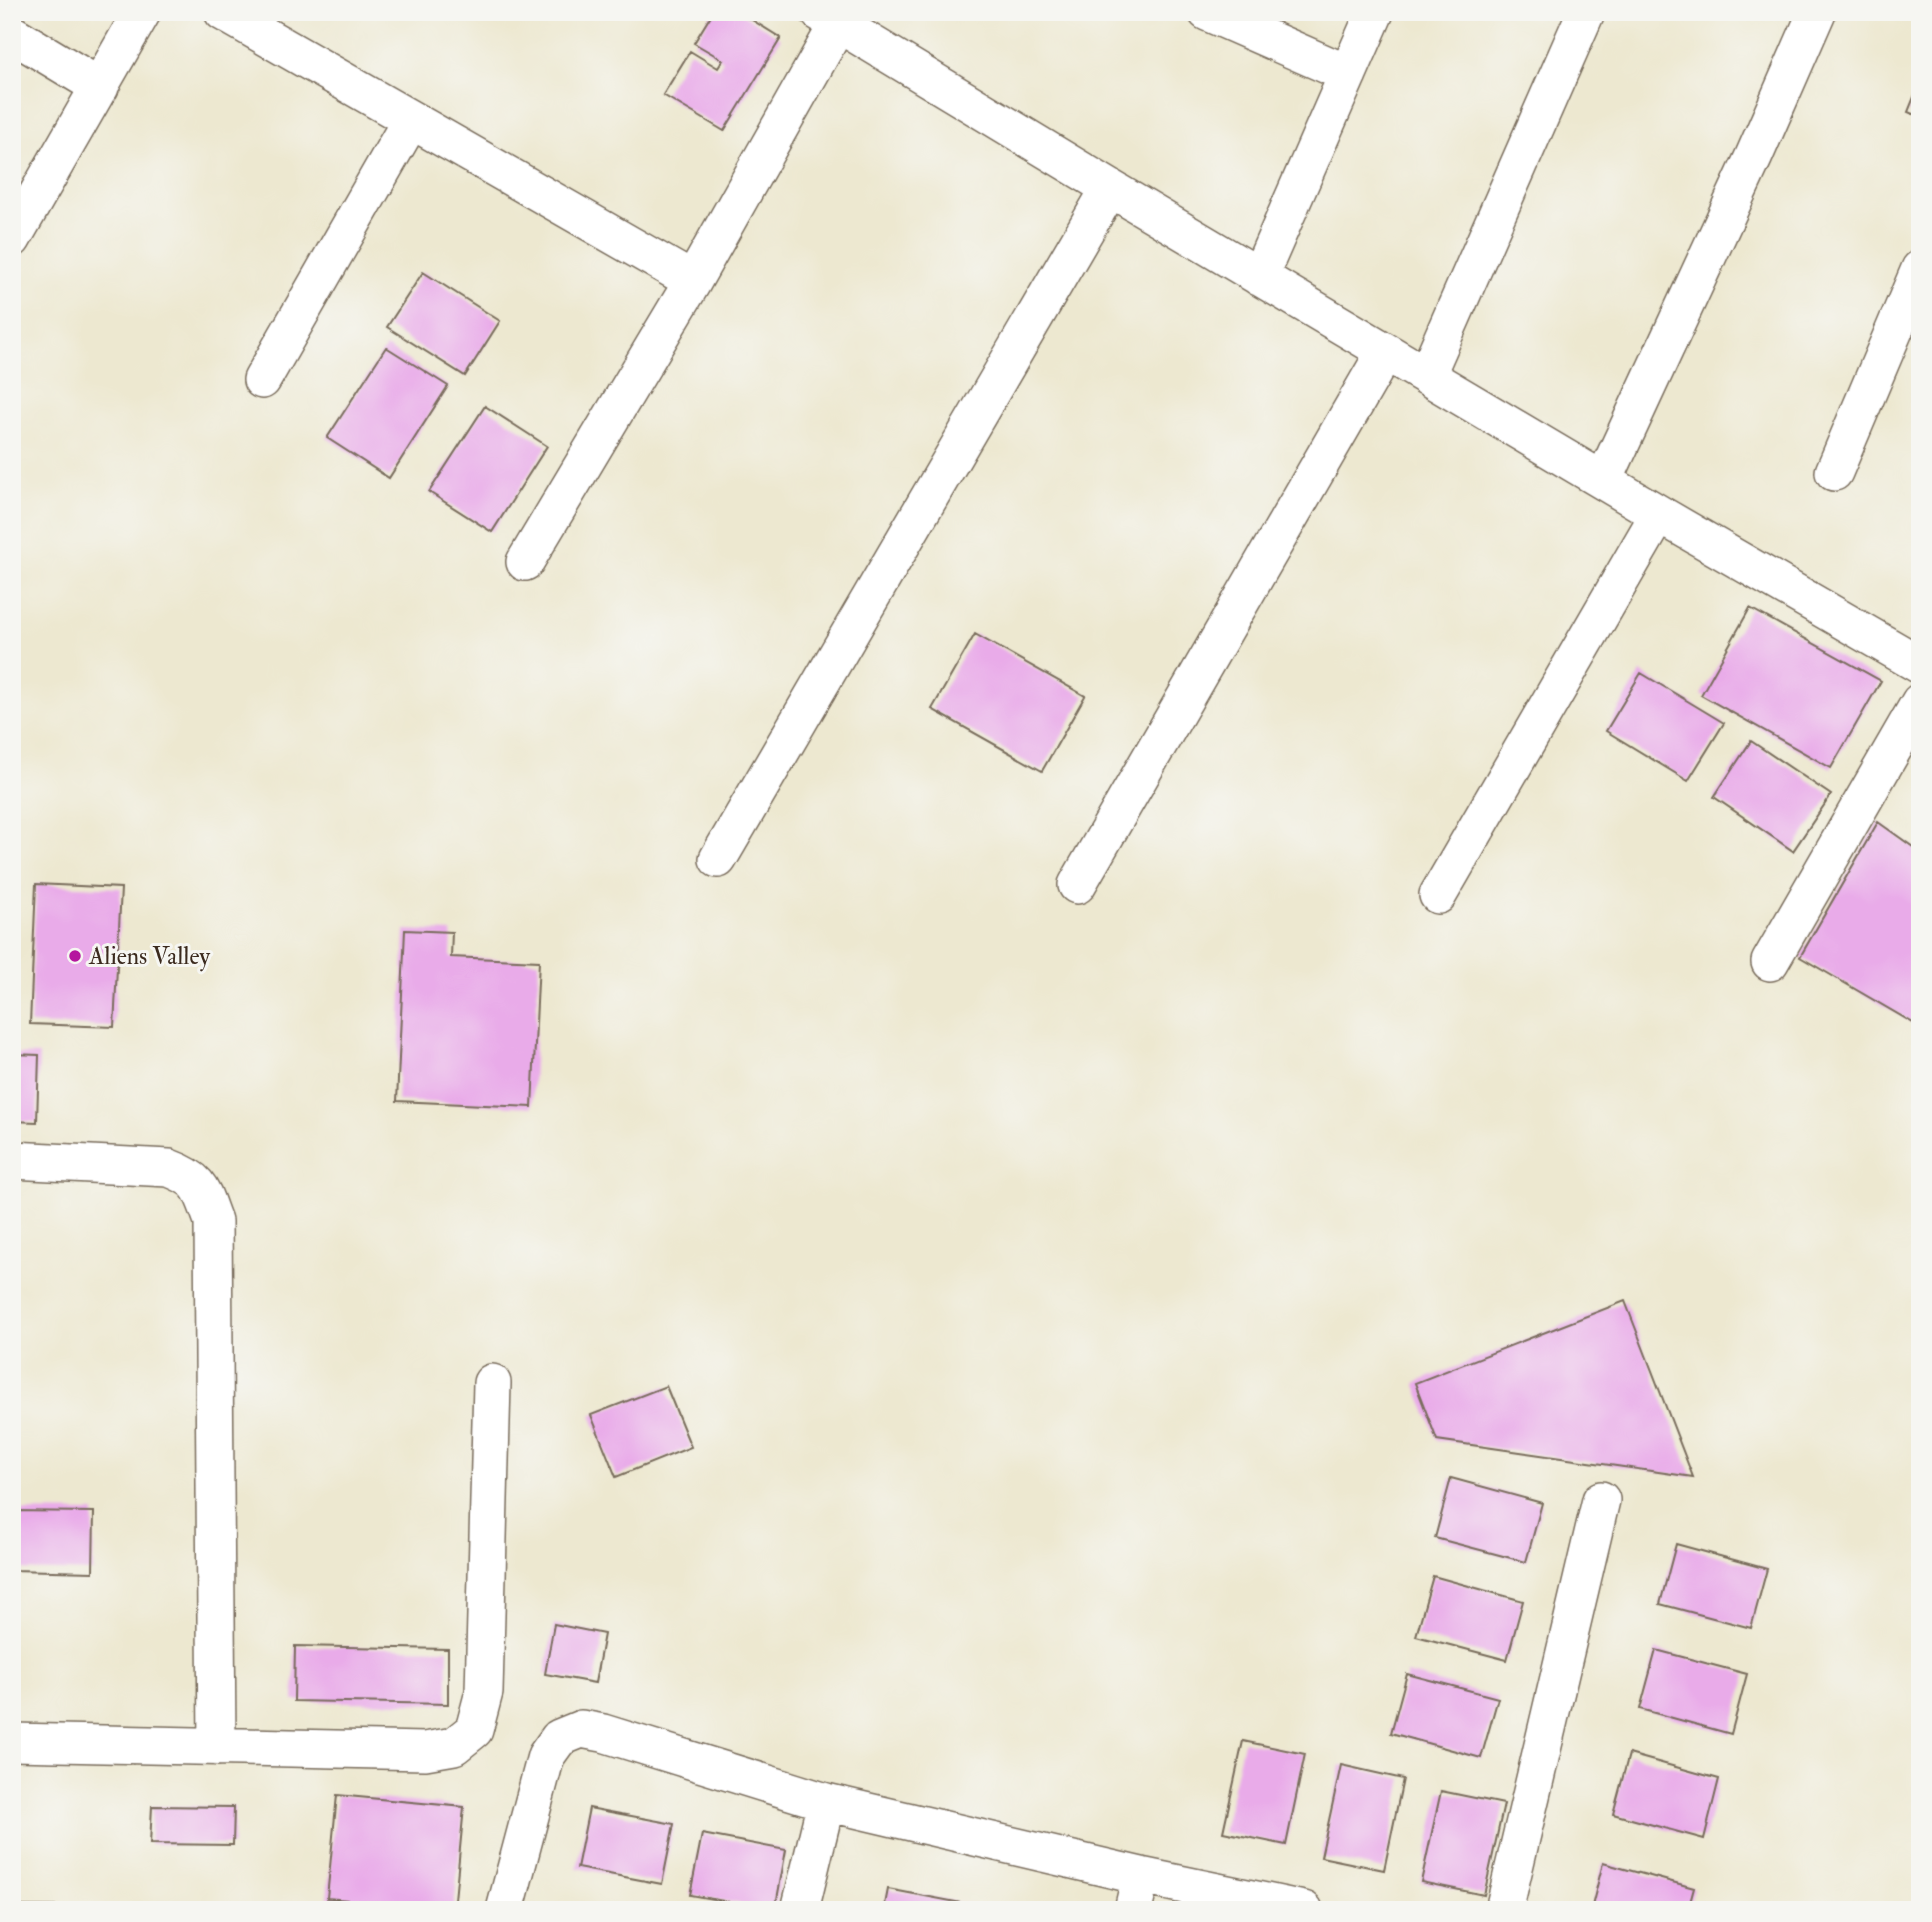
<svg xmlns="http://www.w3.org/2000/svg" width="1932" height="1922" font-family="'IM FELL Double Pica',serif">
<rect width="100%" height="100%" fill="#f6f6f2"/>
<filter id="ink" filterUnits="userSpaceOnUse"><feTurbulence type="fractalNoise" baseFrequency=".0143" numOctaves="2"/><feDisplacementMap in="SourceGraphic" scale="14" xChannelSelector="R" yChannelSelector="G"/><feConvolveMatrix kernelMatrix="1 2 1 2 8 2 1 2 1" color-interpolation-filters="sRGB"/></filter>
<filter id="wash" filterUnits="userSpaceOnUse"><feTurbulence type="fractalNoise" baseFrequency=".00686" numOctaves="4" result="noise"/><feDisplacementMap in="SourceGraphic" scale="28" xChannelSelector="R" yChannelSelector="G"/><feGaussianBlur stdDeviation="1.57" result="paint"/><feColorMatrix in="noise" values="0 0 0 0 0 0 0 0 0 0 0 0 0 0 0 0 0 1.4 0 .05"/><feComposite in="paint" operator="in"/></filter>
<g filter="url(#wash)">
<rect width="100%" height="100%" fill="#ede8d0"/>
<g id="blocks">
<path fill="#e9abe9" d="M713 12H739L781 38 724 131 663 95 690 51 718 68 723 60 694 43Z
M1920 82V117L1908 112Z
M423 272 500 321 465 376 387 327Z
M386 347 448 386 389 478 327 438Z
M485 406 547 446 492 532 429 492Z
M1750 608 1881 681 1831 768 1701 695Z
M975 634 1085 696 1042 771 932 709Z
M1641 673 1724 723 1688 781 1606 731Z
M1751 741 1831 795 1793 851 1714 797Z
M1878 822 1920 852V1027L1800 957Z
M36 884 121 888 114 1027 30 1024Z
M405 930 452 932 451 957 539 961 532 1107 397 1101Z
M12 1054 39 1055 37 1122 12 1121Z
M1625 1301 1693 1477 1437 1440 1415 1383Z
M666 1386 691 1447 616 1477 591 1415Z
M1451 1478 1542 1503 1526 1562 1435 1538Z
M12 1511 94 1512 93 1572 12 1570Z
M1676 1544 1767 1569 1751 1628 1660 1604Z
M1433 1576 1523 1601 1507 1660 1416 1636Z
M554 1624 604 1634 595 1683 545 1674Z
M295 1646 448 1649V1704L294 1701Z
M1656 1650 1747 1674 1731 1734 1640 1709Z
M1407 1674 1498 1698 1481 1758 1391 1733Z
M1243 1741 1305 1754 1286 1845 1223 1832Z
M1629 1754 1719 1779 1704 1839 1613 1814Z
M1341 1765 1403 1779 1384 1870 1321 1857Z
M1441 1791 1504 1804 1484 1895 1421 1882Z
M337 1795 464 1807 454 1910 327 1898Z
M152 1806 234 1807 233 1845 150 1844Z
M589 1808 674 1824 662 1884 577 1868Z
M702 1834 786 1850 775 1910 690 1895Z
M1603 1863 1694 1888 1688 1910H1591Z
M888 1889 972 1905 971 1910H884Z
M15 1906 110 1907V1910H15Z"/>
</g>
</g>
<g filter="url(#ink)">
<use href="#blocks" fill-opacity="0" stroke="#796c5c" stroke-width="2"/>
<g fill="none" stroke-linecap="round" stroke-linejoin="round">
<defs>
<path id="minor" d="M223 12 693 281
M819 12 1110 188 1659 514 1920 665
M1207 12 1348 74
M12 34 100 87
M12 239 142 12
M1259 277 1375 12
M1426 376 1586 12
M262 380 411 120
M1834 472 1920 269
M1604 480 1754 156 1817 12
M525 562 693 281 838 24
M718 859 1110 188
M1077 885 1385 352
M1438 895 1659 514
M1770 962 1920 702
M12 1160 169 1168C202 1180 201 1190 213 1221L217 1747
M12 1742 425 1751 454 1746 474 1730 484 1692 492 1383
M505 1910 546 1756 559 1738 581 1729 603 1733 826 1802 1141 1876 1304 1910
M800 1910 826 1802
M1133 1910 1141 1876
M1504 1910 1601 1500"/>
</defs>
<use href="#minor" stroke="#796c5c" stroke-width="40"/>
<use href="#minor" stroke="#fff" stroke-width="37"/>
</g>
</g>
<circle fill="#b5179e" stroke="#f6f6f2" stroke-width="2.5" cx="75" cy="956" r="7"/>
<g text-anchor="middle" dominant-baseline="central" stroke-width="6" stroke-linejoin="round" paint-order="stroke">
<g font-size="24" fill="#3b2a1e" stroke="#f6f6f2" text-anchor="start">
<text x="89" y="956">Aliens Valley</text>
</g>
</g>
<rect width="1932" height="1922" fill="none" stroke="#f6f6f2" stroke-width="42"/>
</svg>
